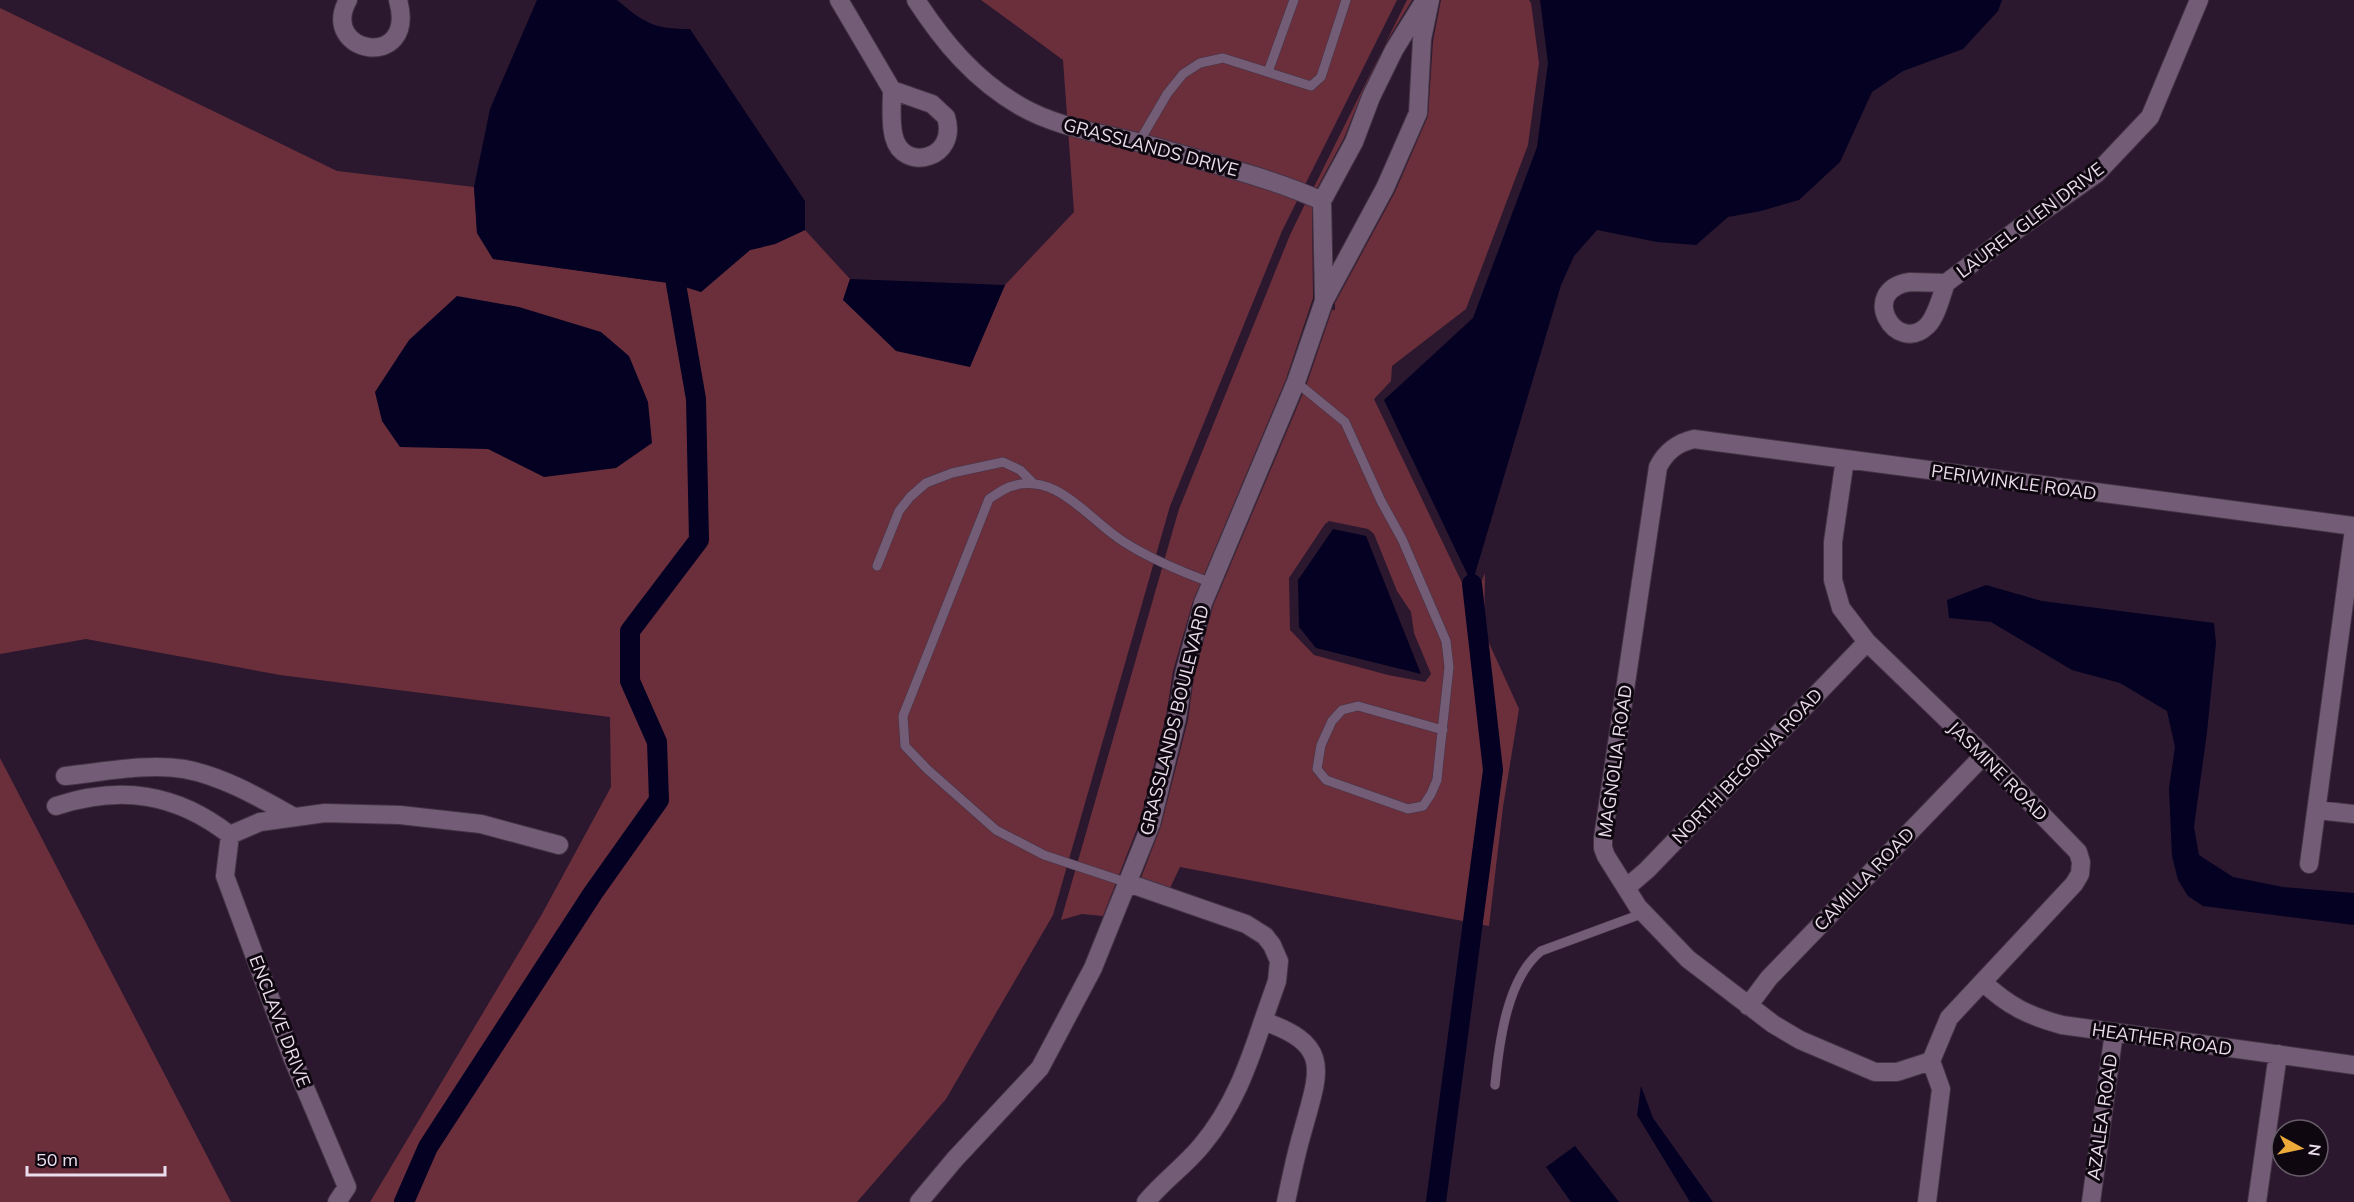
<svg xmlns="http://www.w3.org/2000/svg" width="2354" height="1202" font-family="Mulish,sans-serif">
<rect width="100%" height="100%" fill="#2b182e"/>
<path fill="#6b2f3c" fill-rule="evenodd" d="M981 0H1397L1282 231 1170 506 1053 915 946 1099 857 1202H370L542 914 611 787 610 717 280 675 86 639 0 654V8L337 171 474 187 477 233 493 259 676 284 701 292 750 250 775 244 805 230 850 279 843 300 969 367 1005 285 1074 212 1063 60Z
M1407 0H1412L1384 46 1362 93 1344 138 1317 188 1314 187Z
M1441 0H1529L1531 3 1539 63 1528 145 1466 309 1392 366 1391 381 1374 399 1465 589 1473 592 1478 590 1485 573 1484 632 1519 709 1503 807 1489 926 1180 867 1170 888 1141 878 1161 826 1188 720 1194 676 1213 606 1306 386 1332 310H1335V303L1395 192 1428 116 1433 41ZM1329 521 1368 529 1374 534 1397 591 1411 612 1414 633 1431 674 1425 682 1388 675 1314 655 1290 630 1289 578 1325 524Z
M1305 204 1312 207 1313 298 1286 379 1193 601 1173 671 1166 716 1140 821 1103 916 1082 914 1061 920 1179 509 1290 235Z
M0 758 231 1202H0Z"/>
<path fill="#040123" d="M537 0H617C644 23 654 29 690 29L805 201V230L775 244 750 250 701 292 676 284 493 259 477 233 474 187 490 109Z
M1540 0H2002L1998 11 1963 49 1903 71 1872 92 1840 162 1799 200 1761 211 1728 217 1696 245 1657 242 1597 230 1574 256 1561 285 1472 584 1384 400 1473 318 1537 147 1548 63Z
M850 279 1005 285 970 367 896 351 843 300Z
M457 296 519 307 601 332 629 356 648 402 652 443 616 468 544 477 488 449 400 447 382 421 375 392 409 340Z
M1333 529 1366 536 1421 674 1316 648 1299 627 1298 580Z
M1986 585 2042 601 2214 623 2216 643 2207 732 2194 827 2199 855 2233 877 2283 887 2354 893V925L2203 906 2188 896 2178 880 2172 856 2169 788 2175 747 2167 711 2120 683 2072 670 1991 622 1949 618 1947 600Z
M1641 1086 1653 1118 1713 1202H1690L1637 1115Z
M1575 1146 1619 1202H1571L1546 1167Z"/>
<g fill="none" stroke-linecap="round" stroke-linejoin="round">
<path stroke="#040123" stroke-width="20" d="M404 1202 428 1147 593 893 659 800 657 742 630 681V631L699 540 696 399 676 284
M1436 1202 1493 770 1472 584"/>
<defs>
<path id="service" d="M1268 72 1294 0
M1139 142 1167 94 1183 74 1200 63 1223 58 1311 86 1321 77 1346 0
M1296 382 1345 422 1381 501 1402 539 1446 641 1449 667 1439 760 1437 780 1431 794 1423 806 1408 809 1326 780 1317 769 1321 745 1332 721 1342 710 1358 706 1443 730
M877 566 899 511 910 497 926 483 952 473 1003 462 1020 470 1033 483
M1128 883 1044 855 996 830 927 769 905 746 903 716 989 499C995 495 1002 490 1009 487 1057 470 1088 520 1124 542 1152 560 1182 572 1212 583
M1495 1085C1499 1043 1507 978 1541 951L1644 913"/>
<path id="minor" d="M348 0C318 54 418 72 398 0
M839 0 892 90
M916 0C944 43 975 80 1020 106 1056 127 1097 132 1137 142 1162 148 1186 156 1211 163 1249 174 1287 185 1322 201
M892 90 932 104 946 117C959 159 903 173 894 137 890 123 892 105 892 90Z
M1910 282 1946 283C1941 296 1937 316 1927 326 1896 356 1857 290 1910 282Z
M1946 283 2022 226 2096 174 2150 117 2199 0
M1324 299 1322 201 1354 142 1371 97 1394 50 1425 0
M1845 459 1833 542V580L1841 608 1867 642 1984 755 2078 852 2081 862 2080 874 2074 884 1949 1018 1931 1061
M65 776C104 772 146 763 184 769 223 776 260 798 294 817
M56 806C121 785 176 793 230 835L225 876 292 1057 347 1187 337 1202
M2317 810 2354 814
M230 835 260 822 325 813 400 815 481 824 559 845
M2309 864 2354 529
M1128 883 1246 924 1265 936 1272 945 1279 961 1277 981 1263 1021
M1626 888 1647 870 1867 642
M1983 982C2008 1006 2029 1016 2062 1025L2354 1065
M1748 1006 1769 978 1984 755
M1931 1061 1897 1072H1875L1800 1040 1773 1024 1688 959 1638 907 1606 856 1603 848V838L1658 467C1666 451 1677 443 1694 439L2354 526
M919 1202 955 1159 1040 1068 1093 968 1151 824 1177 718 1184 674 1203 603 1296 382 1324 301 1385 188 1418 113 1422 39 1430 0
M1146 1202C1163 1181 1185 1166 1202 1145 1233 1108 1248 1066 1263 1021 1333 1045 1319 1071 1303 1130 1296 1153 1291 1178 1286 1202
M1927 1202 1941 1089 1931 1061
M2091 1202 2114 1032
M2257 1202 2278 1054"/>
</defs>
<use href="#service" stroke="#433345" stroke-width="10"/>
<use href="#minor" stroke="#433345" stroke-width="20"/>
<use href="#service" stroke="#735c76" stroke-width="9"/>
<use href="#minor" stroke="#735c76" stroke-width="18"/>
</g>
<g text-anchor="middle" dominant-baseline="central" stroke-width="6" stroke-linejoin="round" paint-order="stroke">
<g font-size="18" fill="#ebddec" stroke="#0f0710">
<text transform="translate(1151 147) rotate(15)">GRASSLANDS DRIVE</text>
<text transform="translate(2030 220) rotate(-37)">LAUREL GLEN DRIVE</text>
<text transform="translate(2014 482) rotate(8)">PERIWINKLE ROAD</text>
<text transform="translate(1174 720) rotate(-76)">GRASSLANDS BOULEVARD</text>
<text transform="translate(1615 761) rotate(-82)">MAGNOLIA ROAD</text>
<text transform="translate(1747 766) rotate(-46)">NORTH BEGONIA ROAD</text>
<text transform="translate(1998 771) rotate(45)">JASMINE ROAD</text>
<text transform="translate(1864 879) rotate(-46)">CAMILLA ROAD</text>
<text transform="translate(280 1021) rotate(69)">ENCLAVE DRIVE</text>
<text transform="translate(2162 1039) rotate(8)">HEATHER ROAD</text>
<text transform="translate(2102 1117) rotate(-82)">AZALEA ROAD</text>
</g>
</g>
<g transform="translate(2300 1148) rotate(98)"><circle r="28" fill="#0f0710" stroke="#675d68" stroke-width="1.5"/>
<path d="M0-4.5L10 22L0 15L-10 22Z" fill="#ebaa39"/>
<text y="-9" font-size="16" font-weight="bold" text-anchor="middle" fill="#ebddec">N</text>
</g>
<path d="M27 1166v9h138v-9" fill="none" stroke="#ebddec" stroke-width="3"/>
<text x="36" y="1166" font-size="18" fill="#ebddec" stroke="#0f0710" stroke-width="4.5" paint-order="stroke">50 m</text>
</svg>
